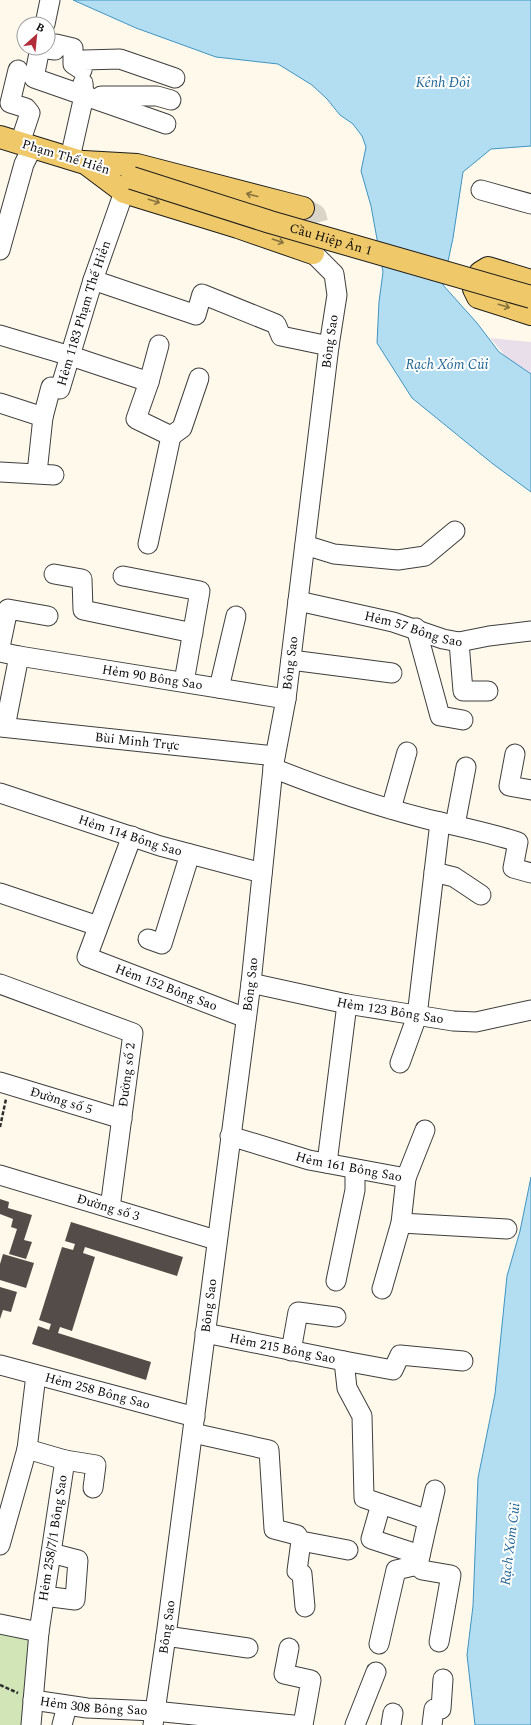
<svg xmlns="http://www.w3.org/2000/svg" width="531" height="1725" font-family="Spectral,serif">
<rect width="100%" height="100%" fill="#fef9ea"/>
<path fill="#e8dfea" d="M490 338 531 342V386Z"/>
<path fill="#d1e5b7" d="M0 1630 35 1638 26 1725H0Z"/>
<path fill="#b3ddf1" stroke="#3f94c3" d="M73 0H531V146L491 149 463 172 453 238 443 285 477 323 499 352 531 374V492L493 464 412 398 377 343 379 302 383 272 371 206 361 171 366 147 362 136 353 124 340 115 327 99 312 85 278 64 216 57 136 28Z
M531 1177V1725H475L467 1655 473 1606 478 1478 495 1394 507 1276 520 1231Z"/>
<path fill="#534c48" d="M0 1199 9 1202 8 1208 32 1215 24 1240 32 1242 26 1259 9 1254 17 1229 11 1227 13 1219 0 1214Z
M71 1222 183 1257 177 1276 85 1247 83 1253 95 1257 72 1331 60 1327 58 1333 151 1362 146 1380 32 1344 38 1326 49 1330 51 1324 39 1320 62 1247 73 1250 75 1244 65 1241Z
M3 1254 34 1263 26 1288 0 1280V1264Z
M0 1287 17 1292 11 1312 3 1310 0 1319Z"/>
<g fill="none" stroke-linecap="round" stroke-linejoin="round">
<path stroke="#dad5c9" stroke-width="22" stroke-dasharray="22 11" stroke-linecap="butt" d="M303 208 315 215 319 229 313 253"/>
<defs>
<g id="minor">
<path d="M45 24 50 0"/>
<path d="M40 48 34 78 166 124"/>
<path d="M40 48 55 50 56 44 73 48V64L82 70 84 60 120 59 175 78"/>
<path d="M18 70 10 103 26 108 30 113 20 143"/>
<path d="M101 96H157L171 100"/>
<path d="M70 158 84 96 83 83"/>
<path d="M481 190 531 204"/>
<path d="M0 250 24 164 32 148"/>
<path d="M93 280 196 315 202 294 276 324 281 336 329 346"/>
<path d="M0 335 77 358 149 382 136 419 171 436 148 544"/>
<path d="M149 382 159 345"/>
<path d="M0 403 43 417"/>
<path d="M171 436 182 428 199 378"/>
<path d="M0 472 54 475"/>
<path id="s1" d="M37 473 43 417 51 387 60 389 93 280 124 192"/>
<path d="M305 545 334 554 398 560 425 556 455 531"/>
<path d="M54 574 82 579 83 610 193 633"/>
<path d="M123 576 200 591 184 682"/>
<path id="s2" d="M298 601 393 622 443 639 459 642 489 636 531 631"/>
<path d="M416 628 440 716 463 720"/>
<path d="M459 642 463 691H488"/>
<path d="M0 647 8 609 48 616"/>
<path d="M0 652 19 656 5 727"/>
<path id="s3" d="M19 656 286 699"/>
<path d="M291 660 392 673"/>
<path d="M219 688 236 616"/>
<path id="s4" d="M0 727 275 756"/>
<path d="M515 754 509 786 531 790"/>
<path d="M273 768C323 788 372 805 423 818 455 826 487 832 518 842L513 868 531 873"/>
<path id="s5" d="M0 793 160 846 262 873"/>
<path d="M391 809 407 752"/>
<path d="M455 825 466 767"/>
<path id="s6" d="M132 836 87 957 246 1018"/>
<path d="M434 872 454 877 481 895"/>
<path d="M0 893 98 926"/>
<path d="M148 939 162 944 190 854"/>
<path id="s7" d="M251 983 347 1004 453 1021 476 1022 531 1010"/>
<path d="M0 984 133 1033 110 1208"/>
<path d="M400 1063 417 1016 440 822"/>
<path id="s8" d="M0 1082 122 1119"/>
<path id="s9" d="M230 1136 309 1160 406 1178 401 1223 382 1289"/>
<path d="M327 1163 347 1004"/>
<path id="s10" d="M0 1175 216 1240"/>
<path d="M406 1178 425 1130"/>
<path d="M401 1223 507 1229"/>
<path d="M336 1281 355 1190V1169"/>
<path id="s11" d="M205 1333 344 1361 347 1388 362 1416 364 1498 428 1520 418 1565 396 1570 379 1644"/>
<path d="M291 1351 298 1312 336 1317"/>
<path d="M344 1361 393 1370 400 1355 463 1361"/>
<path id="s12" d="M0 1365 195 1417"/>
<path d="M193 1433 269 1450 274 1529 297 1535 301 1541 348 1550"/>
<path d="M27 1449 65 1460 39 1632 31 1725"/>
<path d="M65 1460 96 1465 93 1488"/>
<path d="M381 1504 371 1539 420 1555"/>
<path d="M428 1520 435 1490"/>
<path d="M301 1541 297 1571 302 1574 305 1607"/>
<path d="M0 1545 27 1449 36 1375"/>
<path d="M418 1565 422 1570 451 1575 439 1642"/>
<path d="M44 1596 75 1600 78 1560 51 1553"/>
<path d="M0 1624 39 1632"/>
<path d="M166 1636 248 1648"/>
<path d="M289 1648 284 1674 311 1680 303 1725"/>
<path id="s13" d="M33 1700 87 1708 154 1711 293 1725"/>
<path d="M62 1725 67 1706"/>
<path id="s14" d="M153 1725 166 1636 251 983 273 768 286 699 329 346 337 295 334 274 313 253"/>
<path d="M355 1725 376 1672"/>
<path d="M391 1725 393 1713"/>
<path d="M432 1725 434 1709H441L443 1679"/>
</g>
<path id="major" d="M0 137 98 167
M84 162 124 192 238 227 313 253
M84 162 137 165 303 208
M531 281 488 268 480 273 474 289 478 297 531 314"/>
</defs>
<use href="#minor" stroke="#3e3e3e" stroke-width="21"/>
<use href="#major" stroke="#1c1c1c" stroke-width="24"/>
<path stroke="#2d2d2d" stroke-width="2.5" stroke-dasharray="4 2" stroke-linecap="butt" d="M0 1127 6 1099
M0 1685 18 1693"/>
<use href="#minor" stroke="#fff" stroke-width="19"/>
<use href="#major" stroke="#efc969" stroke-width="22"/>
<defs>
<g id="major-bridge">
<path id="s15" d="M132 178 270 222 531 297"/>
</g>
</defs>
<use href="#major-bridge" stroke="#1c1c1c" stroke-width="24" stroke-linecap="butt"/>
<use href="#major-bridge" stroke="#efc969" stroke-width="22"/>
</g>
<defs><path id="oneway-shaft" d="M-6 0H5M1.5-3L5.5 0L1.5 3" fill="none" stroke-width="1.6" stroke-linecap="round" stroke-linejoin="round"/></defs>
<g stroke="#88743f">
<use href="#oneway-shaft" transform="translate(252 195) rotate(-165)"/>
<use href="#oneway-shaft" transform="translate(154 201) rotate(17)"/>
<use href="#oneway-shaft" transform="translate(278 241) rotate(19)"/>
<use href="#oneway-shaft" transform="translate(504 306) rotate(16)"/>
</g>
<g text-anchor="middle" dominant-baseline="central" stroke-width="4" stroke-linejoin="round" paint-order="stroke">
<g font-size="13" fill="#0b0b0b" stroke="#fff">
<text transform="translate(66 157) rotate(17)">Phạm Thế Hiển</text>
<text stroke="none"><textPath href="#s15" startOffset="208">Cầu Hiệp Ân 1</textPath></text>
<text stroke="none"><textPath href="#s1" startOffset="176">Hẻm 1183 Phạm Thế Hiển</textPath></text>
<text stroke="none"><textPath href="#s14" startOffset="1395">Bông Sao</textPath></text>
<text stroke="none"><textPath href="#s2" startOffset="119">Hẻm 57 Bông Sao</textPath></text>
<text stroke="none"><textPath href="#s14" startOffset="1071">Bông Sao</textPath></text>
<text stroke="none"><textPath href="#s3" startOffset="135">Hẻm 90 Bông Sao</textPath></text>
<text stroke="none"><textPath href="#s4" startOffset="138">Bùi Minh Trực</textPath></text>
<text stroke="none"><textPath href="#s5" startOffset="137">Hẻm 114 Bông Sao</textPath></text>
<text stroke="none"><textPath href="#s14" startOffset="747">Bông Sao</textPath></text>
<text stroke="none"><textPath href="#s6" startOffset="214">Hẻm 152 Bông Sao</textPath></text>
<text stroke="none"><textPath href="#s7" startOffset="142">Hẻm 123 Bông Sao</textPath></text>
<text transform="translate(127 1075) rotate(-83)">Đường số 2</text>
<text stroke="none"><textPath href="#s8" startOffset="64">Đường số 5</textPath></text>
<text stroke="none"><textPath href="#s9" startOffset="123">Hẻm 161 Bông Sao</textPath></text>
<text stroke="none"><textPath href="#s10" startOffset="113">Đường số 3</textPath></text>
<text stroke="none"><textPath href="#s14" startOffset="423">Bông Sao</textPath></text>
<text stroke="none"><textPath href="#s11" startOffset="79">Hẻm 215 Bông Sao</textPath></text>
<text stroke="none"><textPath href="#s12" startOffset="101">Hẻm 258 Bông Sao</textPath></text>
<text transform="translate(53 1538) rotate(-81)">Hẻm 258/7/1 Bông Sao</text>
<text stroke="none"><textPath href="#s14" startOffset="99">Bông Sao</textPath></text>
<text stroke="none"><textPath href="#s13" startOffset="61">Hẻm 308 Bông Sao</textPath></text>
</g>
<g font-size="14" font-style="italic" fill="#1e6593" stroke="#fff">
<text x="443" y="82">Kênh Đôi</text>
<text x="447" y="364">Rạch Xóm Củi</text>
<text transform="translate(510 1544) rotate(-83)">Rạch Xóm Củi</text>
</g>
</g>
<g transform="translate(36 36) rotate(27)"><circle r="19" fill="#ffffff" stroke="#9d9d9d"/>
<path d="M0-3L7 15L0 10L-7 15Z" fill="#b12d39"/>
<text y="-6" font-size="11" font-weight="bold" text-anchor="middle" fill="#0b0b0b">B</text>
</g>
</svg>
